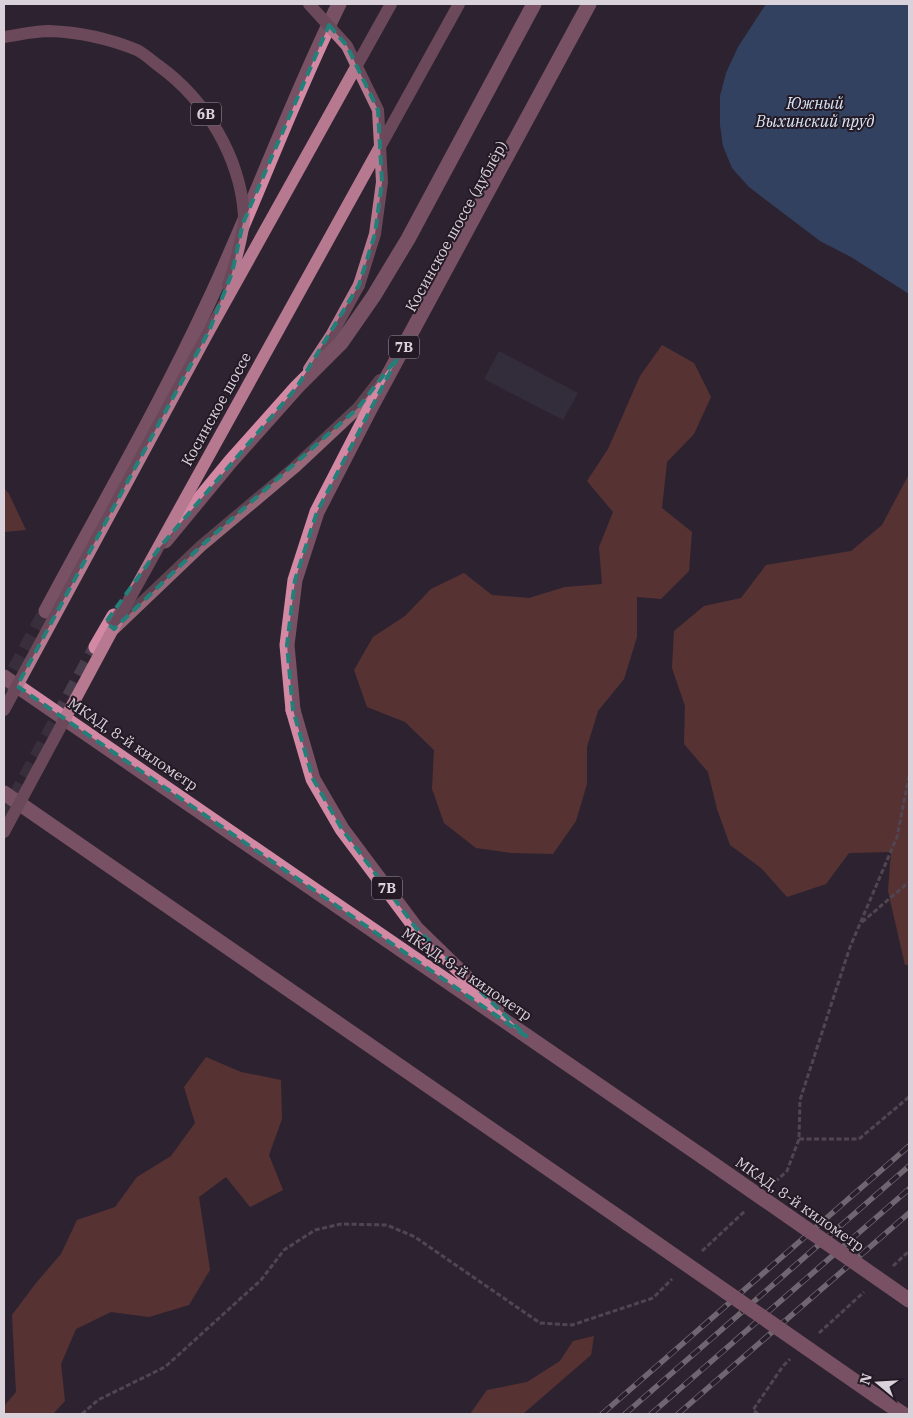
<svg xmlns="http://www.w3.org/2000/svg" width="913" height="1418" font-family="'IBM Plex Serif',serif">
<rect width="100%" height="100%" fill="#2e2330"/>
<path fill="#8a4539" d="M662 345 694 363 711 397 694 434 667 462 662 508 692 532 689 571 661 599 637 597V637L624 679 598 711 587 747V784L576 821 553 854 512 853 476 848 444 823 432 789 434 750 405 722 367 707 354 670 373 637 405 616 431 589 464 573 492 595 529 598 565 587 602 584 599 547 613 512 587 481 608 449 640 376Z
M909 474V965H905L888 891 891 852 849 853 826 884 787 897 761 868 730 845 717 809 708 772 684 744 685 706 672 668 674 631 704 606 741 598 766 565 851 551 882 525Z
M4 488 9 494 26 530 4 532Z
M206 1057 241 1072 281 1080 282 1119 269 1155 283 1190 250 1207 226 1177 199 1197 210 1270 189 1305 149 1317 111 1312 76 1329 61 1364 65 1401 53 1414H4V1406L16 1392 12 1315 36 1283 61 1254 77 1220 115 1207 137 1177 171 1156 195 1123 184 1087Z
M594 1336 591 1355 523 1414H470L487 1390 527 1382 560 1361 573 1341Z"/>
<path fill="#39679b" d="M766 4H909V294L851 257 820 241 749 187 732 168 723 146 720 125V96L726 73 738 47Z"/>
<path fill="#3a394a" d="M499 351 578 393 563 420 484 379Z"/>
<g fill="none" stroke-linecap="round" stroke-linejoin="round">
<path stroke="#483d4a" stroke-width="15" stroke-dasharray="15 8" stroke-linecap="butt" d="M4 690 46 611
M4 818 96 647"/>
<path stroke="#7b717c" stroke-width="3" stroke-dasharray="5 2.5" stroke-linecap="butt" d="M862 922 909 882
M799 1139H859L909 1097
M775 1182 787 1171 799 1139 800 1100 850 947 897 837 909 776
M702 1251 745 1211
M893 1266 909 1251
M819 1333 864 1292
M82 1414 98 1400 165 1367 261 1280 284 1250 315 1230 341 1224 387 1225 415 1237 540 1323 572 1325 653 1298 672 1279
M758 1414 753 1410 783 1366 790 1359"/>
<path stroke="#986879" stroke-width="12" d="M114 629 201 546 294 468 358 408 380 380"/>
<path stroke="#b7798f" stroke-width="12" d="M309 369 332 334 359 285"/>
<path stroke="#d389a4" stroke-width="15" d="M165 541 231 461 297 387 341 343 373 297 408 239 534 4
M46 611C101 508 160 407 209 301 255 203 291 101 339 4
M96 647 114 616
M4 677 703 1157
M293 710 313 779 342 829 416 928 497 1007
M4 793 627 1223
M879 1398 903 1414"/>
<defs>
<path id="rail" d="M602 1414 909 1146
M625 1414 909 1166
M651 1414 909 1189
M678 1414 909 1213"/>
</defs>
<use href="#rail" stroke="#c1b8c2" stroke-width="5.5"/>
<use href="#rail" stroke="#241a26" stroke-width="4" stroke-dasharray="11" stroke-linecap="butt"/>
<path stroke="#b7798f" stroke-width="12" d="M309 4 347 46 378 110 382 182 375 234 359 285
M4 37C18 35 34 31 49 31 79 32 110 39 137 50 145 54 152 61 159 66 206 100 240 157 244 215 245 228 233 272 228 285
M4 710 209 331 391 4
M4 832 119 618 459 4"/>
<path stroke="#d389a4" stroke-width="15" d="M293 710 287 645 295 580 317 512 370 409 589 4
M703 1157 909 1300
M627 1223 879 1398"/>
</g>
<path d="M0 0H913V1418H0ZM329 25 347 46 378 110 382 182 375 234 359 285 297 387 160 547 106 622 114 629 201 546 358 408 398 357 317 512 295 580 287 645 293 710 313 779 342 829 416 928 526 1036 17 686 209 331 232 273 243 223Z" fill="#2e2330" fill-opacity=".55" fill-rule="evenodd"/>
<path fill="none" stroke="#237f79" stroke-width="4" stroke-dasharray="10 6" stroke-linejoin="round" d="M329 25 347 46 378 110 382 182 375 234 359 285 297 387 160 547 106 622 114 629 201 546 358 408 398 357 317 512 295 580 287 645 293 710 313 779 342 829 416 928 526 1036 17 686 209 331 232 273 243 223Z"/>
<g text-anchor="middle" dominant-baseline="central" stroke-width="4" stroke-linejoin="round" paint-order="stroke">
<g fill="#241a26" stroke="#a39ba5" stroke-width="1">
<rect x="191" y="102.5" width="30" height="23" rx="4"/>
<rect x="389" y="335.5" width="30" height="23" rx="4"/>
<rect x="372" y="876.5" width="30" height="23" rx="4"/>
</g>
<g font-size="14" font-weight="bold" fill="#dad2db">
<text x="206" y="114">6B</text>
<text x="404" y="347">7B</text>
<text x="387" y="888">7B</text>
</g>
<g font-size="15" fill="#dad2db" stroke="#241a26">
<text transform="translate(456 226) rotate(-61)">Косинское шоссе (дублёр)</text>
<text transform="translate(216 409) rotate(-61)">Косинское шоссе</text>
<text transform="translate(133 744) rotate(34)">МКАД, 8-й километр</text>
<text transform="translate(467 974) rotate(34)">МКАД, 8-й километр</text>
<text transform="translate(800 1204) rotate(35)">МКАД, 8-й километр</text>
</g>
<g font-size="16" font-style="italic" fill="#d7e4f3" stroke="#241a26">
<text x="815" y="103">Южный<tspan x="815" dy="18">Выхинский пруд</tspan></text>
</g>
</g>
<rect width="913" height="1418" fill="none" stroke="#dad2db" stroke-width="10"/>
<g transform="translate(878 1383) rotate(288)" stroke="#241a26" stroke-width="4" paint-order="stroke">
<path d="M0-4L9 19L0 12L-9 19Z" fill="#dad2db"/>
<text y="-8" font-size="14" font-weight="bold" text-anchor="middle" fill="#dad2db">N</text>
</g>
</svg>
